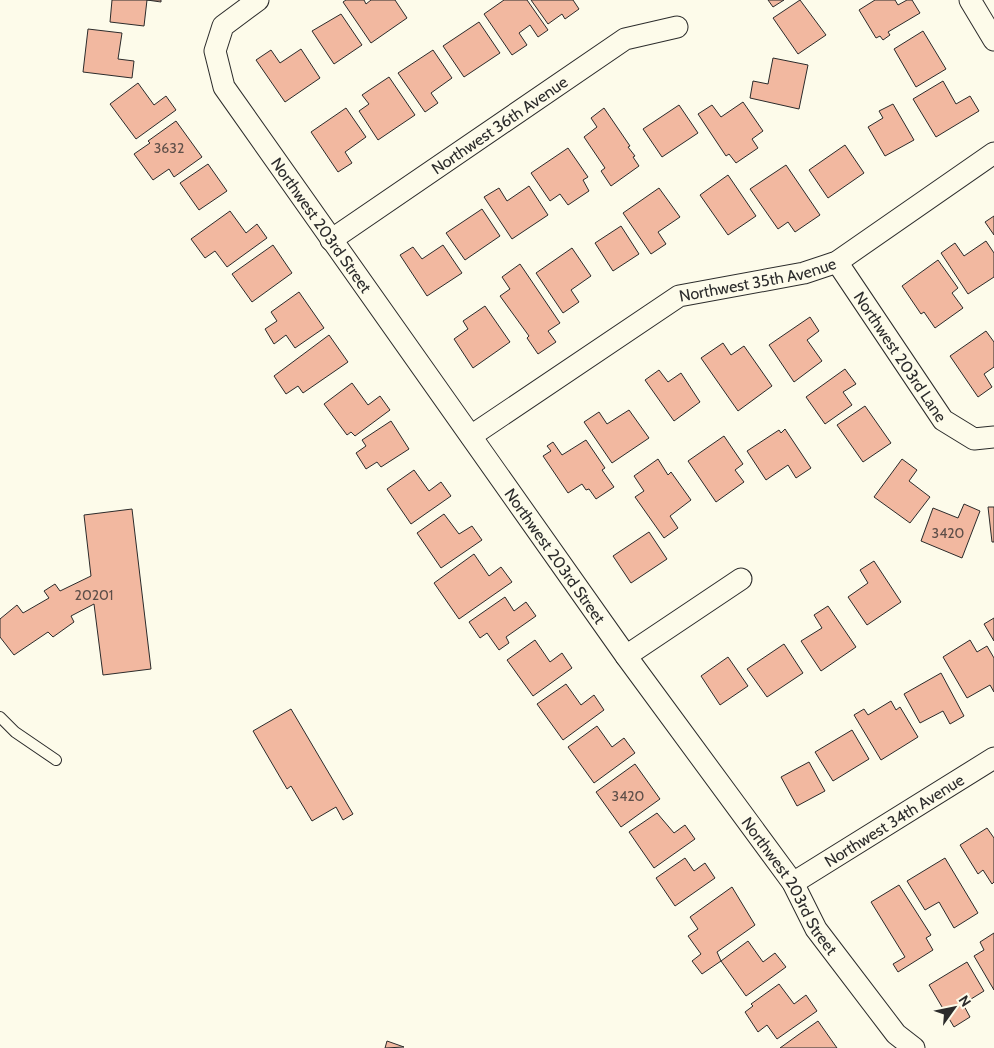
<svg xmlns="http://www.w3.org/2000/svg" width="994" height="1048" font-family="Cabin,sans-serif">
<rect width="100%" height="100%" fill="#fdfbea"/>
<path fill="#f2b8a0" stroke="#2b2b2b" d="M112 0H161V2L147 0 144 26 110 22Z
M346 0H364L366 4 371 0H395L407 18 371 43 343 2Z
M504 0H527L548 30 538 37 530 25 519 33 527 45 512 55 484 14Z
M531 0H573L579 9 565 19 562 14 548 24Z
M768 0H784L773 7Z
M800 0 826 35 798 54 773 18Z
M875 0H895L898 5 907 0H912L920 13 888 32 890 35 883 40 880 36 876 38 859 10Z
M341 14 362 45 334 64 312 31Z
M479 22 500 53 464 77 443 46Z
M88 29 122 33 118 59 134 61 132 78 83 72Z
M923 31 946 69 916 87 894 49Z
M301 49 320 78 285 102 256 60 271 50 280 63Z
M433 50 452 78 431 93 438 103 425 112 398 73Z
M773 58 808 65 799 109 750 98 753 81 768 84Z
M389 77 415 115 378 140 359 111 369 104 362 95Z
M943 81 956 104 970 96 979 111 936 137 913 99Z
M138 83 154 105 166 96 176 110 136 139 110 104Z
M743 102 763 131 752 139 758 148 736 163 729 154 726 156 698 114 712 105 721 117Z
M893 104 914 140 885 156 868 127 883 118 879 111Z
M679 105 698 133 662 157 643 129Z
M346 108 366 137 345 152 352 163 338 172 311 132Z
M604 108 630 146 628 147 635 156 633 157 639 166 611 186 601 171 605 168 584 137 597 127 591 118Z
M176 121 202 157 174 177 169 169 153 180 134 154 150 143 148 141Z
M845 145 864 173 828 198 809 170Z
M568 148 588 177 583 180 589 191 568 205 560 194 550 201 531 173Z
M208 164 227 191 199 210 180 183Z
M786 165 820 215 795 232 788 222 778 229 750 189Z
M728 175 756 216 728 235 700 195Z
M529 186 548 215 512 239 484 197 499 188 507 201Z
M659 188 680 217 658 232 666 244 651 254 623 213Z
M482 209 500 236 465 260 446 233Z
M230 211 246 233 257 224 267 238 227 267 215 251 205 258 191 239Z
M994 216V235L985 222Z
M621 226 639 254 613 271 595 243Z
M986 241 994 253V277L968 294 941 253 955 243 964 256Z
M273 245 292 273 252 302 232 274Z
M443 245 462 273 427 296 400 255 413 247 422 259Z
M572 248 591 276 571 290 579 302 563 313 536 273Z
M938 260 958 288 952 293 963 308 935 328 924 312 921 314 902 286Z
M520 264 560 323 548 331 556 342 538 354 527 338 529 336 500 296 510 289 502 277Z
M299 292 324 328 295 348 286 335 274 344 265 329 277 321 271 312Z
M485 306 510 342 473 368 454 339 468 329 463 321Z
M810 317 819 331 807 340 822 361 794 382 769 345Z
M986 331 994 342V367L984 374 992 387 978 397 950 356Z
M329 335 348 362 303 393 298 386 286 394 274 376Z
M723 343 731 355 744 346 772 386 738 411 701 358Z
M845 369 856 384 843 392 852 405 825 424 806 397Z
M659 370 668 382 681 373 700 402 674 421 645 380Z
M352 383 368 405 380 396 390 410 355 436 351 432 347 435 324 404Z
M865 406 891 443 863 462 837 425Z
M629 410 649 438 612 463 584 422 599 412 607 424Z
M391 421 409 449 381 467 377 462 366 469 356 453 366 446 362 440Z
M785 429 811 468 796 478 788 465 766 480 747 451 779 430 781 433Z
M724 436 743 464 735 470 744 482 716 502 688 461Z
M586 440 605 468 602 470 614 487 596 499 589 489 586 490 582 484 568 493 543 456 551 451 547 446 553 442 562 455Z
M658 459 668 475 671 472 691 500 670 516 678 528 664 538 635 497 644 491 634 476Z
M902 459 917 470 909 481 930 497 910 523 874 497Z
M414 470 429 491 441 482 451 496 411 524 387 489Z
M964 504 980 511 962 558 921 541 933 508 958 518Z
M988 507H994V542H992Z
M132 509 151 669 103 675 94 604 71 616 74 622 53 637 48 632 14 655 0 637V619L17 605 23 613 49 598 44 591 55 584 60 591 91 576 84 515Z
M444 514 459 534 472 526 482 540 441 568 417 533Z
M649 532 667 559 631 583 613 556Z
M474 554 489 576 501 567 512 582 459 619 434 583Z
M874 561 901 602 867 625 848 597 868 583 860 570Z
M505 597 514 611 526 602 536 616 506 637 509 643 499 650 487 633 480 638 469 622Z
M828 606 856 647 821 671 801 641 822 628 814 615Z
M994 618V641L984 624Z
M535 640 550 662 562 653 572 668 533 696 507 660Z
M970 640 977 652 987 646 994 658V692L990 685 967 698 943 657Z
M784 644 803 673 767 697 747 669Z
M728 657 748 686 720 705 701 676Z
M941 673 964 716 950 724 943 711 920 723 904 694Z
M566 684 581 705 594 695 604 710 563 740 537 704Z
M891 701 896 710 900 707 918 737 881 760 854 715 864 709 868 715Z
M291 709 353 814 343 820 336 807 312 821 291 786 287 789 253 731Z
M597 726 612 747 624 738 635 753 594 783 568 747Z
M852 730 869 759 833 781 815 752Z
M809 762 825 791 797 806 781 777Z
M635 764 660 799 621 827 596 792Z
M657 813 674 833 685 825 695 839 654 868 629 832Z
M987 828 994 838V882L992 884 983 870 978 874 960 845Z
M685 858 694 871 705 863 715 878 675 906 656 878Z
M945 858 978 913 954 928 939 902 925 910 907 881Z
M899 885 931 935 926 938 933 950 898 972 893 964 905 957 871 902Z
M732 887 755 925 717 952 721 961 702 974 692 961 701 954 688 936 698 929 690 917Z
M994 933V990L974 956 984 950 980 942Z
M748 941 763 962 775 953 786 967 746 996 721 961Z
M967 962 984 991 963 1004 970 1017 954 1027 929 985Z
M779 984 794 1004 806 995 817 1011 777 1039 767 1025 758 1032 745 1012 753 1006 751 1004Z
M818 1021 837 1048H780L798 1035Z
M387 1041 404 1047 385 1048Z"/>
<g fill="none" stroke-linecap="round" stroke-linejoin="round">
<defs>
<path id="lane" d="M0 717 15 732 56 760"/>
<g id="street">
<path id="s1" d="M258 0 223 26 215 51 224 87 626 656 793 883 816 929 896 1034 914 1048"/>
<path d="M970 0 994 40"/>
<path id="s2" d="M331 240 625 39 677 27"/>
<path id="s3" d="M837 262 943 420 974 439 994 437"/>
<path id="s4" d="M471 436 679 296 804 273 837 262 994 153"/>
<path d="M626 656 741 579"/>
<path id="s5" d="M793 883 994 758"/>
</g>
</defs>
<use href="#lane" stroke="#2b2b2b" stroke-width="12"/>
<use href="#street" stroke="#2b2b2b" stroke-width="23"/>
<use href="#lane" stroke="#fdfbea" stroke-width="10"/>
<use href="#street" stroke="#fdfbea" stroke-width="21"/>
</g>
<g text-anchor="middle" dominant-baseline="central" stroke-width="4" stroke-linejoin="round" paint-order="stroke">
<g font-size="14" fill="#5d4e48">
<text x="169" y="148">3632</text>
<text x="948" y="533">3420</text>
<text x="94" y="595">20201</text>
<text x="628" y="796">3420</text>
</g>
<g font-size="16" fill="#2b2b2b" stroke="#fdfbea">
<text stroke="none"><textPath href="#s2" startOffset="204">Northwest 36th Avenue</textPath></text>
<text stroke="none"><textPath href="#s1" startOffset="276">Northwest 203rd Street</textPath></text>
<text stroke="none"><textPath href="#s4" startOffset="331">Northwest 35th Avenue</textPath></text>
<text stroke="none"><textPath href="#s3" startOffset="114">Northwest 203rd Lane</textPath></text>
<text stroke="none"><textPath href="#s1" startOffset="681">Northwest 203rd Street</textPath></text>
<text stroke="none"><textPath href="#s5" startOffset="119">Northwest 34th Avenue</textPath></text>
<text stroke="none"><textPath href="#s1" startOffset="1086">Northwest 203rd Street</textPath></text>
</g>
</g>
<g transform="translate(954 1008) rotate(57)" stroke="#fdfbea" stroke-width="4" paint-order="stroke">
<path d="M0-4L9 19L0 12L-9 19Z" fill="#2b2b2b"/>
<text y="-8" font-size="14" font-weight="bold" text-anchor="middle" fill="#2b2b2b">N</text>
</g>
</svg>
